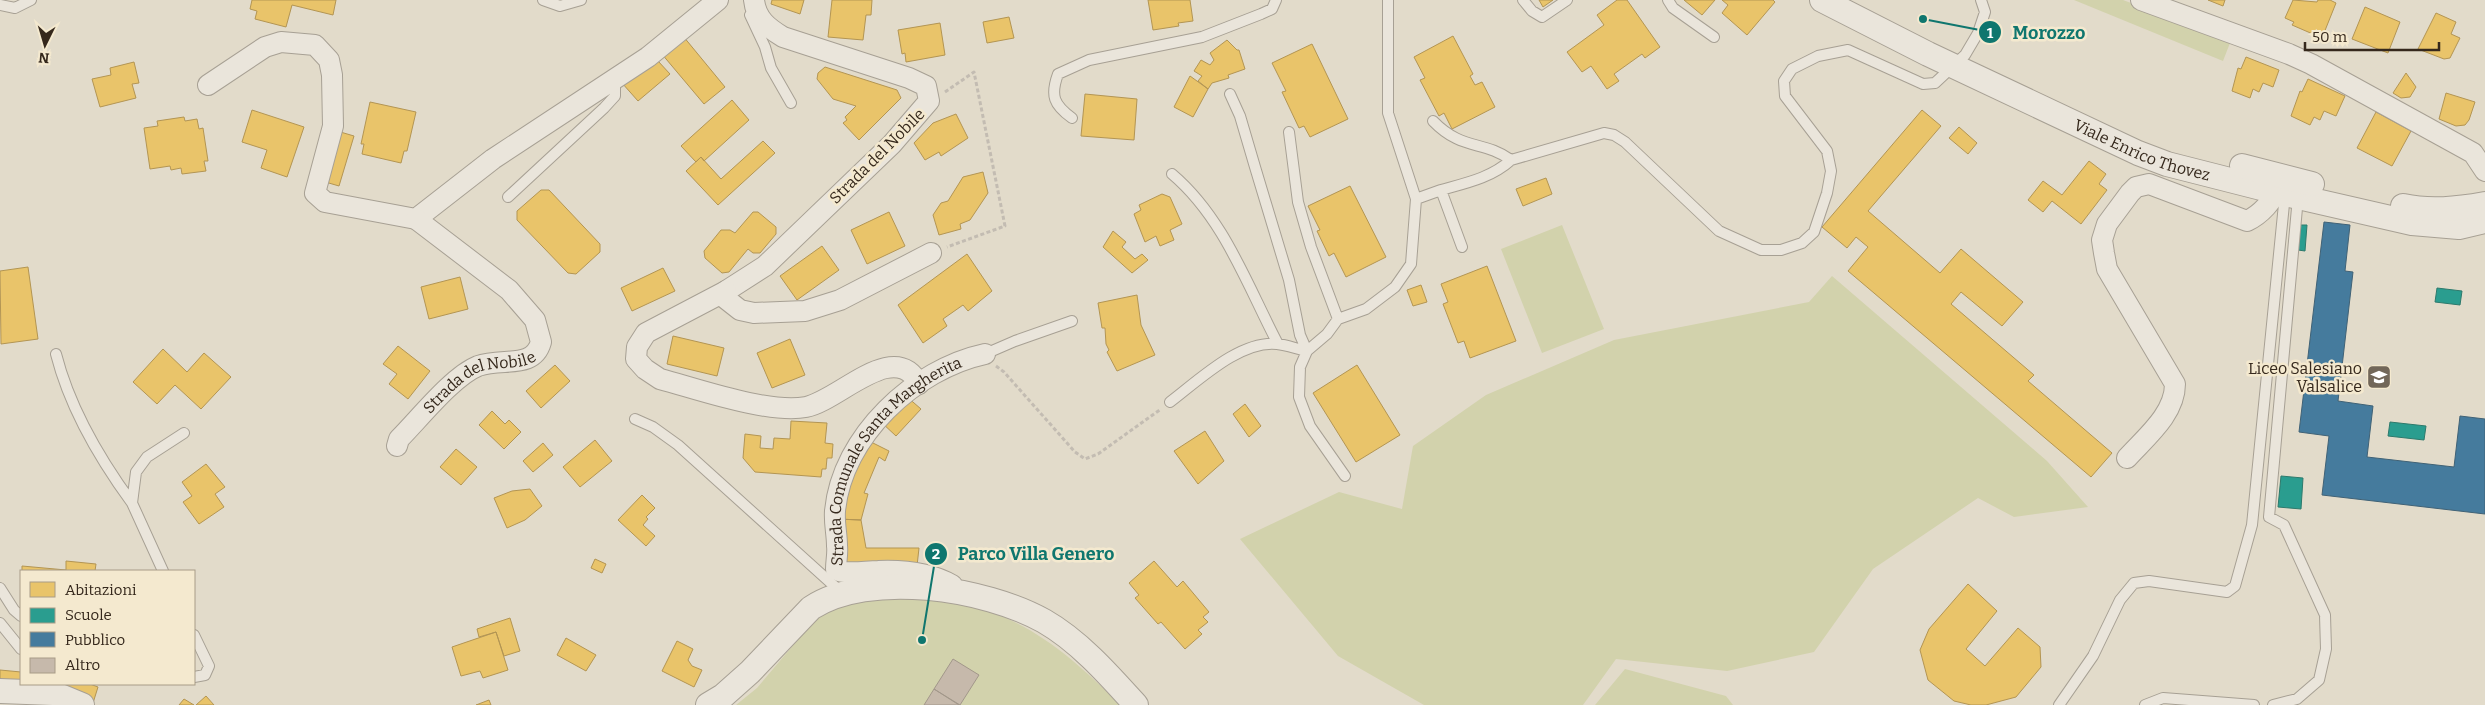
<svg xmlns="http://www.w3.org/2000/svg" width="2485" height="705" font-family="Bitter,serif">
<rect width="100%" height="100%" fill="#e2dbca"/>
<path fill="#d2d2ac" d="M2074 0H2123L2224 38 2230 43 2223 61Z
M1562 225 1604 329 1542 353 1501 249Z
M1832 276 2047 461 2088 507 2014 517 1978 498 1873 569 1814 652 1727 671 1616 659 1583 705H1424L1338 656 1240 539 1339 492 1402 509 1413 446 1486 395 1614 340 1809 302Z
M912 598C928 600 945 601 961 604 1026 616 1075 659 1120 705H736L757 688 812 623 834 607 864 599Z
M1625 669 1726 696 1733 705H1595Z"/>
<path fill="#e9c46a" stroke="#b39553" d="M252 0H336L333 15 292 5 286 27 255 19 257 11 250 9Z
M772 0H804L800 14 771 4Z
M832 0H872L871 15H866L863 40 828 37Z
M1148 0H1190L1193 21 1178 23 1179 26 1153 30Z
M1539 0H1553L1543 7Z
M1617 0H1627L1660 47 1645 58 1642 54 1614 74 1619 81 1607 89 1591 66 1582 72 1567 52 1604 25 1597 15Z
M1684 0H1715L1702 15Z
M1722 0H1773L1775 2 1747 35 1722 13 1728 5Z
M2208 0H2225L2223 6Z
M2293 0 2317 2 2318 0H2330L2336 3 2322 38 2292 25 2294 22 2285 18Z
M2365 7 2400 22 2388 53 2352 39Z
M2436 13 2456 22 2451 34 2460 38 2450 58 2444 59 2418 49Z
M1009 17 1014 38 987 43 983 22Z
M940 23 945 55 906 62 905 53 902 54 898 30Z
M683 36 725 87 704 104 661 53Z
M1453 36 1473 74 1470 76 1475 85 1482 82 1495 107 1452 129 1444 113 1439 116 1420 80 1425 78 1414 57Z
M1227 40 1237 50H1239L1245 69 1228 75 1229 78 1212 83 1208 89 1198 81 1202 76 1194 71 1201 60 1210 65 1214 60 1210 53Z
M1312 44 1348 119 1310 137 1304 126 1299 128 1282 92 1286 91 1272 63Z
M2246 57 2279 70 2273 87 2263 83 2259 92 2253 89 2250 98 2232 91 2238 68 2241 69Z
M658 61 670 74 638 101 622 83Z
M134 62 139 83 132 84 136 98 100 107 92 79 111 75 110 68Z
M825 67 897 90 901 98 859 140 843 123 847 120 845 117 856 106 833 99 817 79 818 73Z
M2406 73 2416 87 2410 97 2401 98 2393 93Z
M1190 76 1208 89 1193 117 1174 107Z
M2308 79 2345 96 2336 116 2324 111 2320 120 2314 117 2310 125 2291 116 2300 91 2302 92Z
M2446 93 2475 102 2469 120 2465 125 2456 126 2439 119Z
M1085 94 1137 99 1134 140 1081 136Z
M732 100 749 120 704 161 701 157 696 162 681 146Z
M370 102 416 112 407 151H404L401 163 362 154 364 144H361Z
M252 110 304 127 287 177 261 168 267 150 242 142Z
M1922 110 1941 126 1868 211 1940 273 1961 249 2023 302 2002 326 1961 292 1951 304 2034 375 2028 381 2112 453 2091 477 1848 271 1868 247 1856 237 1847 248 1822 227Z
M2376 112 2411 131 2392 166 2357 148Z
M956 114 968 138 941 156 939 152 925 160 914 143 933 123Z
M184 117 185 121 197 119 199 129 203 128 208 161H204L206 171 182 174 181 168 171 170 170 166 150 169 144 128 158 126 157 121Z
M1959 127 1977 143 1968 154 1949 138Z
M337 131 354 136 339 186 322 181Z
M763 141 775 153 718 205 686 171 701 157 721 179Z
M2089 161 2106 174 2099 184 2107 190 2081 224 2052 201 2043 212 2028 200 2043 181 2062 195Z
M983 172 988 193 970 220 960 224 961 229 939 235 933 215 941 203 948 201 963 177Z
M1546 178 1552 194 1523 206 1516 189Z
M1350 186 1386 257 1346 277 1334 253 1329 256 1317 231 1320 230 1308 206Z
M541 190H549L600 244V252L576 274 568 273 517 220V211Z
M1162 194 1170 197 1182 224 1170 230 1174 240 1160 246 1156 236 1145 242 1134 214 1141 210 1139 205Z
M753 212H758L776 227V234L760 253H753L748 249 729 272 722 273 705 258 704 251 721 230H730L735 233Z
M889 212 905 246 867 264 851 230Z
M1113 231 1126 242 1122 247 1135 259 1142 254 1148 260 1132 273 1103 247Z
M822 246 839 270 797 300 780 276Z
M967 254 992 291 968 311 963 305 943 319 947 326 923 343 898 305Z
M1487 266 1516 341 1470 358 1464 341 1458 343 1443 304 1448 302 1441 284Z
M28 267 38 339 1 344 0 271Z
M663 268 675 291 632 311 621 288Z
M460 277 468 309 429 319 421 287Z
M1421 285 1427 302 1413 306 1407 290Z
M1137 295 1141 325 1155 355 1117 371 1107 352 1109 350 1106 344 1105 328H1102L1098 303Z
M673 336 724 348 717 376 667 364Z
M790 339 805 375 772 388 757 353Z
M398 346 430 371 408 399 389 384 397 374 383 364Z
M163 349 187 372 204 353 231 377 201 409 175 385 157 404 133 382Z
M555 365 570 381 541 408 526 391Z
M1357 365 1400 435 1356 462 1313 393Z
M906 396 921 409 896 436 881 422Z
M1245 404 1261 426 1249 437 1233 414Z
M492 411 505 424 509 420 521 432 504 449 479 425Z
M791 421 827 423 825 443 833 444 832 458H827L826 469H822L821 477 755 472 743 458 745 434 761 436 760 448 773 449 774 438 790 439Z
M1205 431 1224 461 1198 484 1174 451Z
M865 439 889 451 885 461 879 457 864 493 868 494 861 520 837 519Z
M595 440 612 461 580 487 563 467Z
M543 443 553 455 533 472 523 461Z
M456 449 477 467 461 485 440 467Z
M206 464 225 487 215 494 224 507 199 524 183 502 192 496 182 482Z
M530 489 542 506 525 520 507 528 494 498 512 491Z
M642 495 655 508 646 517 648 519 643 525 655 536 646 546 618 520Z
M837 519 861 520 866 548H919L917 566 842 567Z
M595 559 606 564 602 573 591 568Z
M66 561 96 564 95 571H22V566L66 570Z
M1154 561 1177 587 1183 581 1209 612 1203 617 1208 622 1198 630 1202 634 1185 649 1161 622 1158 624 1135 598 1139 595 1129 583Z
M1968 584 1997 611 1966 649 1985 666 2018 628 2040 647 2041 667 2016 697 1986 705H1971L1954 701 1928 680 1920 650 1929 629Z
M510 618 520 651 504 656 496 632 479 637 477 629Z
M496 632 508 670 483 678 480 671 461 676 452 647Z
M566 638 596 655 586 671 557 655Z
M677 641 693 649 688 660 692 666 702 670 694 687 662 671Z
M0 670 21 672V684L0 686Z
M54 684H90L98 687 93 703Z
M206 696 214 705H196Z
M184 699 194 705H179Z
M489 700 491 705H476Z"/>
<path fill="#2a9d8f" stroke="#2d7a6c" d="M2300 225H2307L2305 251 2298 250Z
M2437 288 2462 291 2460 305 2435 302Z
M2390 422 2426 426 2424 440 2388 436Z
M2281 476 2303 478 2301 509 2278 507Z"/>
<path fill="#457b9d" stroke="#406276" d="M2324 222 2350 225 2345 271 2353 272 2338 401 2373 406 2367 457 2454 467 2460 416 2485 419V514L2322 495 2329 436 2299 432Z"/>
<path fill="#c6b9ab" stroke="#a2978a" d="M953 659 979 675 960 705 934 689Z
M934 689 959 705H924Z"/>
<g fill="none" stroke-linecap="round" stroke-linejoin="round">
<defs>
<path id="service" d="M543 0 560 6 581 0
M1523 0 1532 11 1542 17 1567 0
M1668 0 1673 8 1714 37
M0 5 15 8 31 0
M750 15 765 47 771 68 791 103
M1072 118C1054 105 1050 96 1058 74L1089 60 1202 37 1261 14 1272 9 1276 0
M1433 121C1462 151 1483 140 1511 160
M1289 132 1298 202 1311 247 1338 319
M1172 174C1224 218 1247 285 1278 344
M508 197 604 108 615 96V79
M1416 199 1441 190
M1462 247 1441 190C1466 183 1491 178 1511 160L1604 133 1614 135 1625 142 1719 231 1761 250H1781L1802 243 1814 232 1827 193 1831 171 1827 151 1785 96 1784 81 1792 69 1818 56 1848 50 1923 84 1935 83 1965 55 1978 33 1985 12 1981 0
M56 354C70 409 99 458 132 503
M985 354 1015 341 1072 321
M1170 402C1198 381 1240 340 1277 344 1287 345 1297 349 1307 351L1300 335 1289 280 1255 167 1240 116 1230 94
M635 419 653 427 678 445 841 592
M1345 476 1310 426 1299 397 1300 367 1307 351 1327 334 1338 319 1366 309 1395 287 1411 264 1416 199 1388 113V0
M163 571 132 503 136 472 147 457 184 433
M0 588 14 610 21 616
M0 623 21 649
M194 635 209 666 205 675 194 677
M2059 705 2093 656 2120 600 2134 583 2149 581 2227 592 2235 586 2252 525 2285 194
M2145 705 2163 698 2254 705
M2273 705 2297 699 2319 680 2326 649 2325 615 2284 525 2269 517 2298 197"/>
<g id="minor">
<path d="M754 0C756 19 768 28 783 37L909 78 926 86 929 101 892 144 765 266 726 291 646 333 637 347 636 359 645 369 660 379C698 389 768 414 806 407 840 400 894 338 919 384"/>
<path d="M2141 0 2289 54 2311 64 2473 153 2485 171"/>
<path d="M208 85 265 47 281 42 315 45 329 60 332 75 333 126 315 193 325 202 416 219 493 159 648 57 718 0"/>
<path d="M726 291V299L740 310 754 313 805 311 840 300 931 253"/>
<path id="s1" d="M397 446 399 439C419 419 453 376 478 366 503 357 533 370 541 342L535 320 509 290 416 219"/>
<path d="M2127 458C2146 437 2175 414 2175 384L2107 269 2104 253 2102 240 2107 224 2130 193 2136 187 2149 184 2247 221C2266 212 2274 196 2286 179"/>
<path id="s2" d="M952 585C931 573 902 570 878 571 866 571 851 574 839 571L836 569C836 561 838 553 837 546 837 534 834 523 835 511 842 436 915 369 985 354"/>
</g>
<g id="tertiary">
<path id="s3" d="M1822 0 1928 54 2138 153 2167 164 2277 192 2412 223 2459 227 2485 221"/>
<path d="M2242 166 2312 184"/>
<path d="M2403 206C2430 212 2457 209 2485 204"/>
<path d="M0 691 53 693 82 705"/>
<path d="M708 705 723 696 750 672 811 608C869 570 985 588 1044 621 1079 641 1109 675 1136 705"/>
</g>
</defs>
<use href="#service" stroke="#a7a094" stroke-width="12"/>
<use href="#minor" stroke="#a7a094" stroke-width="22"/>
<use href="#tertiary" stroke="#a7a094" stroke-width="26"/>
<path stroke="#c3bcb2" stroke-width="3" stroke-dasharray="4 2.5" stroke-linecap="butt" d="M945 92 974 72 1005 226 947 247
M996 366 1004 372 1075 452 1085 459 1098 454 1161 409"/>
<use href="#service" stroke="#eae5db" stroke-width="10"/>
<use href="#minor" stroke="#eae5db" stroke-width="20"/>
<use href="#tertiary" stroke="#eae5db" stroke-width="24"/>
</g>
<defs>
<symbol id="school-square" viewBox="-11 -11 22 22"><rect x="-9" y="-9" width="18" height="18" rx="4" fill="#726759" stroke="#f4e9cf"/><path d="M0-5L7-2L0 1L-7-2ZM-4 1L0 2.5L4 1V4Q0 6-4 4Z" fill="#fff"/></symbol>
</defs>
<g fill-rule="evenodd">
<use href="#school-square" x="2365" y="363" width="28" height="28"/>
</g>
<g text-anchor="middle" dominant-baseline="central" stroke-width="5" stroke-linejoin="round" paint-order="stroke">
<g font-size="16" fill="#35281c" stroke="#f4e9cf">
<text stroke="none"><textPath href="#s3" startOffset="354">Viale Enrico Thovez</textPath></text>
<text transform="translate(877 156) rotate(-45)">Strada del Nobile</text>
<text stroke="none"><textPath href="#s1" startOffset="110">Strada del Nobile</textPath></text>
<text stroke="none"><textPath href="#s2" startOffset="252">Strada Comunale Santa Margherita</textPath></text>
</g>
<g font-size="16" fill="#35281c" stroke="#f4e9cf" text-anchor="end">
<text x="2362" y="368">Liceo Salesiano<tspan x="2362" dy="18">Valsalice</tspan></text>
</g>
</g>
<path fill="none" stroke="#0f766e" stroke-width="2" d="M1923 19L1990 32M922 640L936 554"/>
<g fill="#0f766e" stroke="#f4e9cf" stroke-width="2">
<circle cx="1923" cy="19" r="5"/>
<circle cx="922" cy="640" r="5"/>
<circle cx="1990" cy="32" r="12"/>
<circle cx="936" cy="554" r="12"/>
</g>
<g font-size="15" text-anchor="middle" font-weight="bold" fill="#fff">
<text x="1990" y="38">1</text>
<text x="936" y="559">2</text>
</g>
<g font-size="18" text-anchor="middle" font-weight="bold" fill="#0f766e" stroke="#f4e9cf" stroke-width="5" stroke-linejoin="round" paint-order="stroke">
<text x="2049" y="39">Morozzo</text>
<text x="1036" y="560">Parco Villa Genero</text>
</g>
<rect x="20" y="570" width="175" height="115" fill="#f4e9cf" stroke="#a89c87"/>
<rect x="30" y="582" width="25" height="15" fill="#e9c46a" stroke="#a89c87"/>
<text x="65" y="595" font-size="15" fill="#35281c">Abitazioni</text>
<rect x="30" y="608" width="25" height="15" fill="#2a9d8f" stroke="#a89c87"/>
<text x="65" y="620" font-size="15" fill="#35281c">Scuole</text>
<rect x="30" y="632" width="25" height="15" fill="#457b9d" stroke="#a89c87"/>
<text x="65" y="645" font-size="15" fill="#35281c">Pubblico</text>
<rect x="30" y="658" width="25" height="15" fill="#c6b9ab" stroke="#a89c87"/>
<text x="65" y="670" font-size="15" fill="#35281c">Altro</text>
<g transform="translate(45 45) rotate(185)" stroke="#f4e9cf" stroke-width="4" paint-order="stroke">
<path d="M0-4L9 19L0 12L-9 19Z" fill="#35281c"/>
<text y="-8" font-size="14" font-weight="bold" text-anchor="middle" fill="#35281c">N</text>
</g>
<path d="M2305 42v8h134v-8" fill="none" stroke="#35281c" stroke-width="2.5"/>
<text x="2312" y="42" font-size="15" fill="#35281c" stroke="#f4e9cf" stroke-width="4" paint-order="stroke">50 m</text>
</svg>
